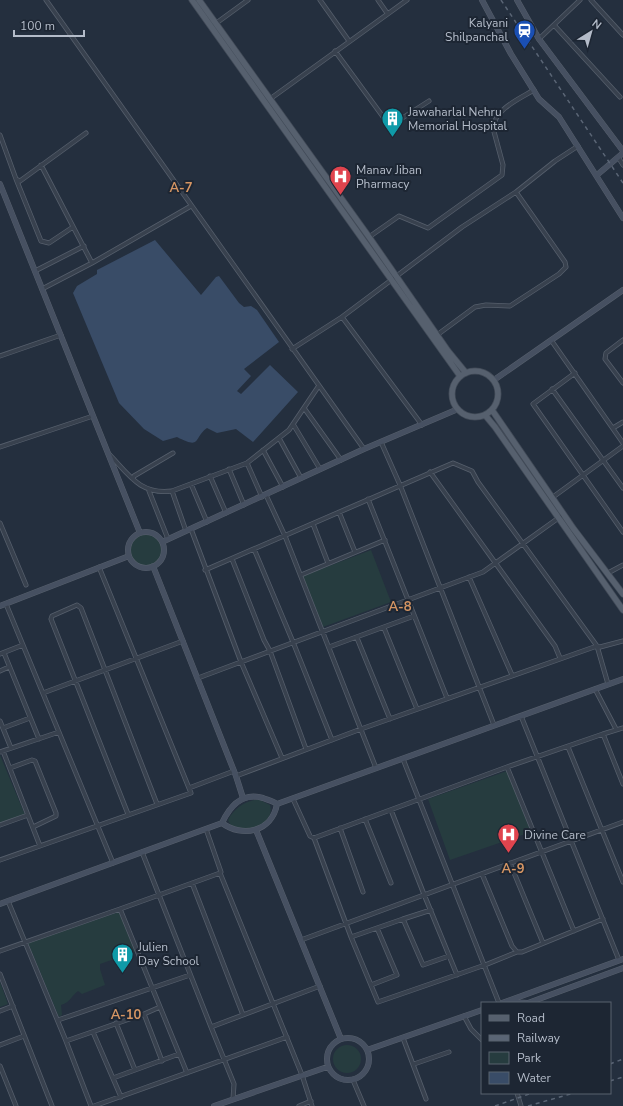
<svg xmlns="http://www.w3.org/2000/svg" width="623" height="1106" font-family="'Nunito Sans',sans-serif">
<rect width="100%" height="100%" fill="#242f3e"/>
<path fill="#263c3f" d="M130 550a16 16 0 1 1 32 0a16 16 0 1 1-32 0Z
M371 550 391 602 323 627 303 576Z
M0 755 25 815 0 824Z
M507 771 531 832 450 860 428 799Z
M254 800H260L270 805C277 827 234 839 228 820 234 809 242 803 254 800Z
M119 912 135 952 100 964V969L105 985 82 994 78 991C71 996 71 1002 61 1005L62 1015 59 1017 28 943Z
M0 982 8 1004 0 1007Z
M333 1059a14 14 0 1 1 28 0a14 14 0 1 1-28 0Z"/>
<path fill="#394c67" d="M155 240 201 295 216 277 219 276 239 303 244 307 251 306 257 310 279 342 244 369 251 376 237 391 241 394 270 365 298 392 253 442 236 429 217 433 207 428C193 438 202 450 177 437L163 441 144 429 119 403 73 293 77 286 97 274V270Z"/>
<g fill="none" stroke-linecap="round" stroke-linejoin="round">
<defs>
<path id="street" d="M46 0 364 449
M320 0 349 41
M378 0 387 13
M591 0 623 35
M215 24 248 0
M554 25 620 97
M539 39 580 0
M335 51 389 125 393 124 429 101
M270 99 407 0
M0 135 16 179 20 181 86 133
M618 157 623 165
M41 165 92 263
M16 179 41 241 49 243 73 227
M369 237 399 216 428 228 502 175 503 165 493 128C495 109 519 99 534 90
M35 271 84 246
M42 289 92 263 191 206
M342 317 462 227 516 192 555 161 578 146
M437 335 475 307 486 305 510 306 559 274 566 267 565 262 516 192
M551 340 623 443
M623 340 606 353 605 359 623 383
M292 349 342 317 422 425
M0 356 61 335
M575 373 533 404 623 532
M552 389 623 488
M304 408 341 460
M293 424 320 469
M613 428 623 422
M279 438 301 478
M381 442 400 485 494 725
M0 447 93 416
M263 450 283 487
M109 454C129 475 140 495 172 491L247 463 289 430 318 387
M247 463 262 497
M229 469 244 505
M430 472 555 646 560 658
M210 476 226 513
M133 479 134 476 173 453
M191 484 207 522
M149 491 168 539
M172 491 186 531
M266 495 285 536 376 768
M553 497 623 446
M368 499 447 698
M339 512 355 552
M0 523 26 585
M313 524 328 563
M191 529 241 662 282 758
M254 549 293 642 332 740
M232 559 264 640 270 651 306 749
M205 570 453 463 472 471 478 482 597 646 361 729 236 776
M608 573 623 565
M301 575 385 540
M469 577 512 675
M6 604 113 863
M384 628 417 709
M357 638 390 719
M329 647 414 616
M4 653 39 739
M0 654 23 645
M0 671 9 667
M198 678 483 572 564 514
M608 684 597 646 600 647 623 641
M595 689 616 729
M43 693 183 641
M521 716 619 960
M0 721 11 748
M3 728 30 718
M603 734 623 728
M568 747 623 882
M3 751 40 846
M0 752 59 732
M403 759 499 1003
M507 767 574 931
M10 768 32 760 35 761 56 813V816L33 827
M189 788 234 771
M293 799 310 836 314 838
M391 810C412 865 434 920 457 975
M128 814 51 619 52 616 77 605 81 608 157 804
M365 819 391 883
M0 825 28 815
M340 828 363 892
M206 829 221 872 220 873 302 1075 312 1106
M142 852 159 895 120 909 187 1073
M0 860 191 793 99 567
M510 863 543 943
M482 874 512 946 517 952H522L603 919
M192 883 243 1015
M8 901 66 1041 144 1014 160 1007
M431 910 403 919 423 965 449 956
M377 928 403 919
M351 937 377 928 397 975 371 985
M301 940 623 822
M0 951 120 909
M517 952 485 965 378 1002 351 937 314 838 507 767 603 734 623 784
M0 974 52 1106
M0 1011 13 1006
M144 1014 162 1061
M464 1016 471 1029 482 1040
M58 1020 190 975
M116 1023 135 1070
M211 1027 159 895 220 873
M93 1032 121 1097
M403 1038 426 1099
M66 1041 91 1106
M0 1045 24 1036
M414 1064 449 1052
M0 1066 16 1106
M113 1078 179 1054
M353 1080 364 1106
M517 1093 521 1106
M233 1099 234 1084 211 1027 320 986
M94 1106 287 1037
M299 1106 311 1101"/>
<path id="secondary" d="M482 0 511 54 539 99 559 117 623 218
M517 0 539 39 623 151
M597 175 623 153
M0 184 140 533
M494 380 623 290
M128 550a18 18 0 1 1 36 0a18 18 0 1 1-36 0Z
M162 542 364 449 458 409
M153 566 236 776 243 798
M0 606 129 556
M277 804 623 679
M222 823C242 838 272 832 277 804
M256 830 341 1039
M0 904 222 823C230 806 242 792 263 798 268 800 273 801 277 804
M508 1002 528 1003 623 968
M502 1003 623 959
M327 1059a21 21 0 1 1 42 0a21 21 0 1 1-42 0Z
M367 1050 482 1010
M214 1106 327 1067"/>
<path id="primary" d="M192 0 460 376
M199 0 369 237 448 351 466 373
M452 394a23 23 0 1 1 46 0a23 23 0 1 1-46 0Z
M492 410 573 528 623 594
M485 415 495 427 623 610"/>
</defs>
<use href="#street" stroke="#565f6c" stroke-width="5"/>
<use href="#secondary" stroke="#565f6c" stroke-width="6"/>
<use href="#primary" stroke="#414a57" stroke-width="7"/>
<use href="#street" stroke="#38414e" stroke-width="3.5"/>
<use href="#secondary" stroke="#465061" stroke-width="5"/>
<use href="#primary" stroke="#56606e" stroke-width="5.5"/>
<path stroke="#5a6575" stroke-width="1.5" stroke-dasharray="4 4" stroke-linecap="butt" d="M501 0 623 183
M610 1064 623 1059
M610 1081 623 1077
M495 1106 532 1093
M528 1106 574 1093"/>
</g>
<defs>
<symbol id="station-pin" viewBox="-11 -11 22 30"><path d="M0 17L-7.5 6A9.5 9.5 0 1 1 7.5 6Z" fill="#1a4fb4" stroke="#1d2633"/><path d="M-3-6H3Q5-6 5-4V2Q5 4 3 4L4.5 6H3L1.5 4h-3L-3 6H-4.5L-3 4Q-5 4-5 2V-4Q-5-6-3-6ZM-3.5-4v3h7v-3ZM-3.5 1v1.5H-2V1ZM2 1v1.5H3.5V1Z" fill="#fff"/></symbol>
<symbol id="building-pin" viewBox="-11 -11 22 30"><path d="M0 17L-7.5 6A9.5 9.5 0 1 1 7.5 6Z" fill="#0f9aa8" stroke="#1d2633"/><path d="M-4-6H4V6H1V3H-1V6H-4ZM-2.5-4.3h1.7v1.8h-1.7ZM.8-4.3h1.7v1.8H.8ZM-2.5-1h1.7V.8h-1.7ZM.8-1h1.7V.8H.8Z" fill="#fff"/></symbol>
<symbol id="hospital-pin" viewBox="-11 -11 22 30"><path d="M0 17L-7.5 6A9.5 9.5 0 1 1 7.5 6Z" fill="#e0444e" stroke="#1d2633"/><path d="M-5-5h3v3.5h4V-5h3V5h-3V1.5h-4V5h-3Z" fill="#fff"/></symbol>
</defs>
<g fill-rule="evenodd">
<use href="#station-pin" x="512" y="18" width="25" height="34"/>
<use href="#building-pin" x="380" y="106" width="25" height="34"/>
<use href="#hospital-pin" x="328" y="164" width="25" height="34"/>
<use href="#hospital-pin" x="496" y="822" width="25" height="34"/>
<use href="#building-pin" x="110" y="942" width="25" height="34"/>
</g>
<g text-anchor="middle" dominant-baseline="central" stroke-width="4" stroke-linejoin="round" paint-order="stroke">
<g font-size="12" fill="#b4bcc9" stroke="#1d2633" text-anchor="start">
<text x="508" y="23" text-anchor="end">Kalyani<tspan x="508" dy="14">Shilpanchal</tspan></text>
<text x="408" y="112">Jawaharlal Nehru<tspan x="408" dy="14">Memorial Hospital</tspan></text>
<text x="356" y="170">Manav Jiban<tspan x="356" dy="14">Pharmacy</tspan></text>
<text x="524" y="835">Divine Care</text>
<text x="138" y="947">Julien<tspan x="138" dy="14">Day School</tspan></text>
</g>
<g font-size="13" font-weight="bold" fill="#d59563" stroke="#1d2633">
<text x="181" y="188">A-7</text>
<text x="400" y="607">A-8</text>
<text x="513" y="869">A-9</text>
<text x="126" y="1015">A-10</text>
</g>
</g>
<rect x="481" y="1002" width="130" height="92" fill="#1d2633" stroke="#59626f"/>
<rect x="489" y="1015" width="20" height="6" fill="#56606e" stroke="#59626f"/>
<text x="517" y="1022" font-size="12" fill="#b4bcc9">Road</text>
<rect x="489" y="1035" width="20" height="6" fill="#5a6575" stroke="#59626f"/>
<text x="517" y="1042" font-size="12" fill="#b4bcc9">Railway</text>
<rect x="489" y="1052" width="20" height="12" fill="#263c3f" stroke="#59626f"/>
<text x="517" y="1062" font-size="12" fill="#b4bcc9">Park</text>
<rect x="489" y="1072" width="20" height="12" fill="#394c67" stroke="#59626f"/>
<text x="517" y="1082" font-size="12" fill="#b4bcc9">Water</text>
<g transform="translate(591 32) rotate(37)" stroke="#1d2633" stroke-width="3" paint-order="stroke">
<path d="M0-3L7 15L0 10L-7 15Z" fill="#b4bcc9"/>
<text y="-6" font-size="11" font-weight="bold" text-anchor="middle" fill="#b4bcc9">N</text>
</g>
<path d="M14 30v6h70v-6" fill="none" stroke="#b4bcc9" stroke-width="2"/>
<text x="20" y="30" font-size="12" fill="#b4bcc9" stroke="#1d2633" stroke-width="3" paint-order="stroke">100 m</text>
</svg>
